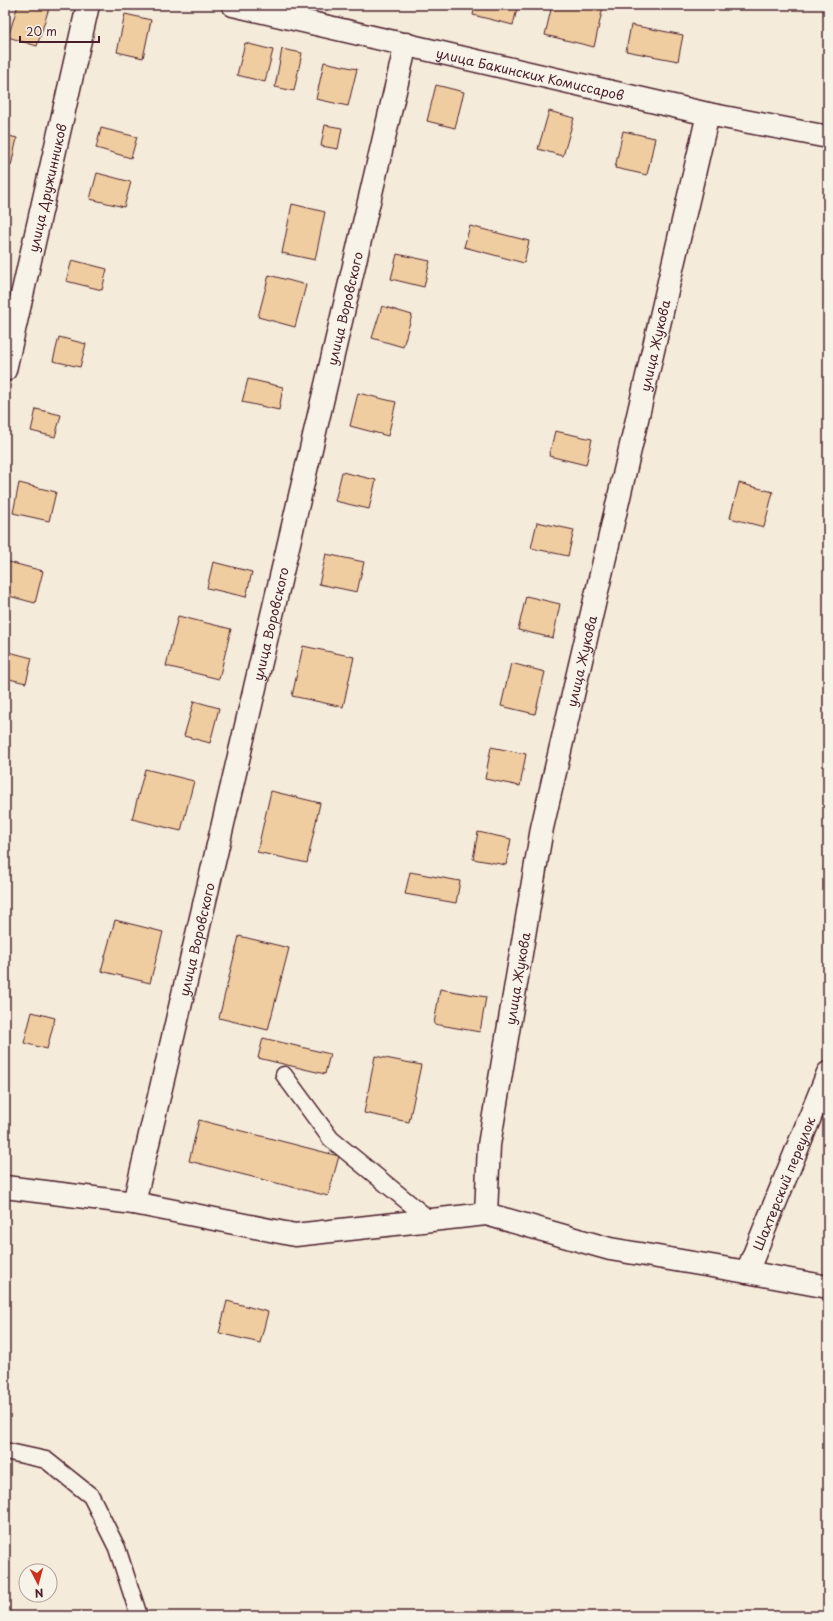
<svg xmlns="http://www.w3.org/2000/svg" width="833" height="1621" font-family="'Playpen Sans',sans-serif">
<rect width="100%" height="100%" fill="#f5ebda"/>
<filter id="ink" filterUnits="userSpaceOnUse"><feTurbulence type="fractalNoise" baseFrequency=".025" numOctaves="2"/><feDisplacementMap in="SourceGraphic" scale="8" xChannelSelector="R" yChannelSelector="G"/><feConvolveMatrix kernelMatrix="1 2 1 2 8 2 1 2 1" color-interpolation-filters="sRGB"/></filter>
<g filter="url(#ink)">
<path fill="#efcda0" stroke="#4a1f2b" d="M18 5H50L37 46 8 37Z
M475 5H518L513 25 473 15Z
M552 5H593L603 7 594 47 545 35Z
M125 14 151 20 143 58 117 52Z
M631 25 683 35 678 61 626 51Z
M245 43 273 50 265 82 237 75Z
M282 49 302 53 294 91 275 87Z
M324 62 357 69 348 106 316 99Z
M436 85 464 92 455 128 427 121Z
M549 111 574 118 563 156 538 149Z
M325 125 342 128 338 149 321 146Z
M101 128 137 137 131 158 96 148Z
M623 131 655 138 647 175 615 168Z
M5 135 17 138 11 166 5 165Z
M97 173 131 182 124 207 90 199Z
M5 179 9 180 5 198Z
M292 204 325 212 315 260 282 253Z
M470 226 529 241 524 263 464 247Z
M397 254 430 261 424 287 391 279Z
M72 260 107 269 102 290 66 281Z
M269 275 306 285 295 327 258 317Z
M382 306 412 315 403 347 372 338Z
M59 337 86 344 80 367 53 361Z
M248 379 283 387 279 410 242 402Z
M358 393 396 402 388 436 350 426Z
M36 409 61 415 55 437 31 431Z
M555 431 592 439 586 465 549 456Z
M342 472 376 480 369 509 335 501Z
M19 483 56 492 49 521 13 513Z
M739 483 773 492 764 527 730 518Z
M537 522 574 530 568 556 531 548Z
M326 554 364 562 357 592 319 584Z
M5 561 43 571 35 603 5 595Z
M213 562 252 572 246 597 207 588Z
M526 596 560 604 553 638 518 630Z
M178 616 231 629 219 679 166 666Z
M303 646 354 657 343 707 292 696Z
M5 651 32 658 26 683 5 678Z
M511 663 545 672 535 714 501 706Z
M194 701 219 708 210 743 184 736Z
M491 747 526 754 520 786 485 779Z
M145 769 194 781 181 831 132 819Z
M271 791 320 803 307 863 257 852Z
M478 832 511 839 506 865 473 859Z
M410 872 460 881 456 903 405 894Z
M115 920 163 932 150 983 101 971Z
M239 936 289 948 268 1030 219 1018Z
M440 989 486 997 480 1032 434 1024Z
M32 1012 55 1018 47 1049 24 1043Z
M263 1038 330 1054 325 1074 258 1058Z
M375 1056 421 1065 409 1122 364 1113Z
M199 1120 339 1156 328 1196 189 1161Z
M227 1301 268 1312 260 1343 219 1333Z"/>
<g fill="none" stroke-linecap="round" stroke-linejoin="round">
<defs>
<path id="service" d="M284 1075 331 1139 430 1220
M5 1451 46 1460 91 1496 117 1548 139 1616"/>
<g id="minor">
<path id="s1" d="M233 5 708 114 828 137"/>
<path id="s2" d="M5 370 88 5"/>
<path d="M5 1187 134 1203 295 1235 486 1214 610 1249 747 1272 828 1287"/>
<path id="s3" d="M134 1203 406 44"/>
<path id="s4" d="M486 1214 489 1145 542 828 708 114"/>
<path id="s5" d="M747 1272 828 1073"/>
</g>
</defs>
<use href="#service" stroke="#4a1f2b" stroke-width="19"/>
<use href="#minor" stroke="#4a1f2b" stroke-width="25"/>
<use href="#service" stroke="#f7f3e8" stroke-width="16"/>
<use href="#minor" stroke="#f7f3e8" stroke-width="22"/>
</g>
</g>
<g text-anchor="middle" dominant-baseline="central" stroke-width="3.5" stroke-linejoin="round" paint-order="stroke">
<g font-size="13" fill="#4a1f2b" stroke="#f7f3e8">
<text stroke="none"><textPath href="#s1" startOffset="305">улица Бакинских Комиссаров</textPath></text>
<text stroke="none"><textPath href="#s2" startOffset="187">улица Дружинников</textPath></text>
<text stroke="none"><textPath href="#s3" startOffset="919">улица Воровского</textPath></text>
<text stroke="none"><textPath href="#s4" startOffset="886">улица Жукова</textPath></text>
<text stroke="none"><textPath href="#s3" startOffset="595">улица Воровского</textPath></text>
<text stroke="none"><textPath href="#s4" startOffset="562">улица Жукова</textPath></text>
<text stroke="none"><textPath href="#s3" startOffset="271">улица Воровского</textPath></text>
<text stroke="none"><textPath href="#s4" startOffset="238">улица Жукова</textPath></text>
<text stroke="none"><textPath href="#s5" startOffset="96">Шахтерский переулок</textPath></text>
</g>
</g>
<rect width="833" height="1621" fill="none" stroke="#f7f3e8" stroke-width="20"/>
<rect x="10" y="10" width="813" height="1601" fill="none" stroke="#4a1f2b" stroke-width="1.5" filter="url(#ink)"/>
<g transform="translate(38 1583) rotate(174)"><circle r="19" fill="#f7f3e8" stroke="#b29e9c"/>
<path d="M0-3L7 15L0 10L-7 15Z" fill="#c8321e"/>
<text y="-6" font-size="11" font-weight="bold" text-anchor="middle" fill="#4a1f2b">N</text>
</g>
<path d="M20 36v6h79v-6" fill="none" stroke="#4a1f2b" stroke-width="2"/>
<text x="26" y="36" font-size="12" fill="#4a1f2b" stroke="#f7f3e8" stroke-width="3" paint-order="stroke">20 m</text>
</svg>
